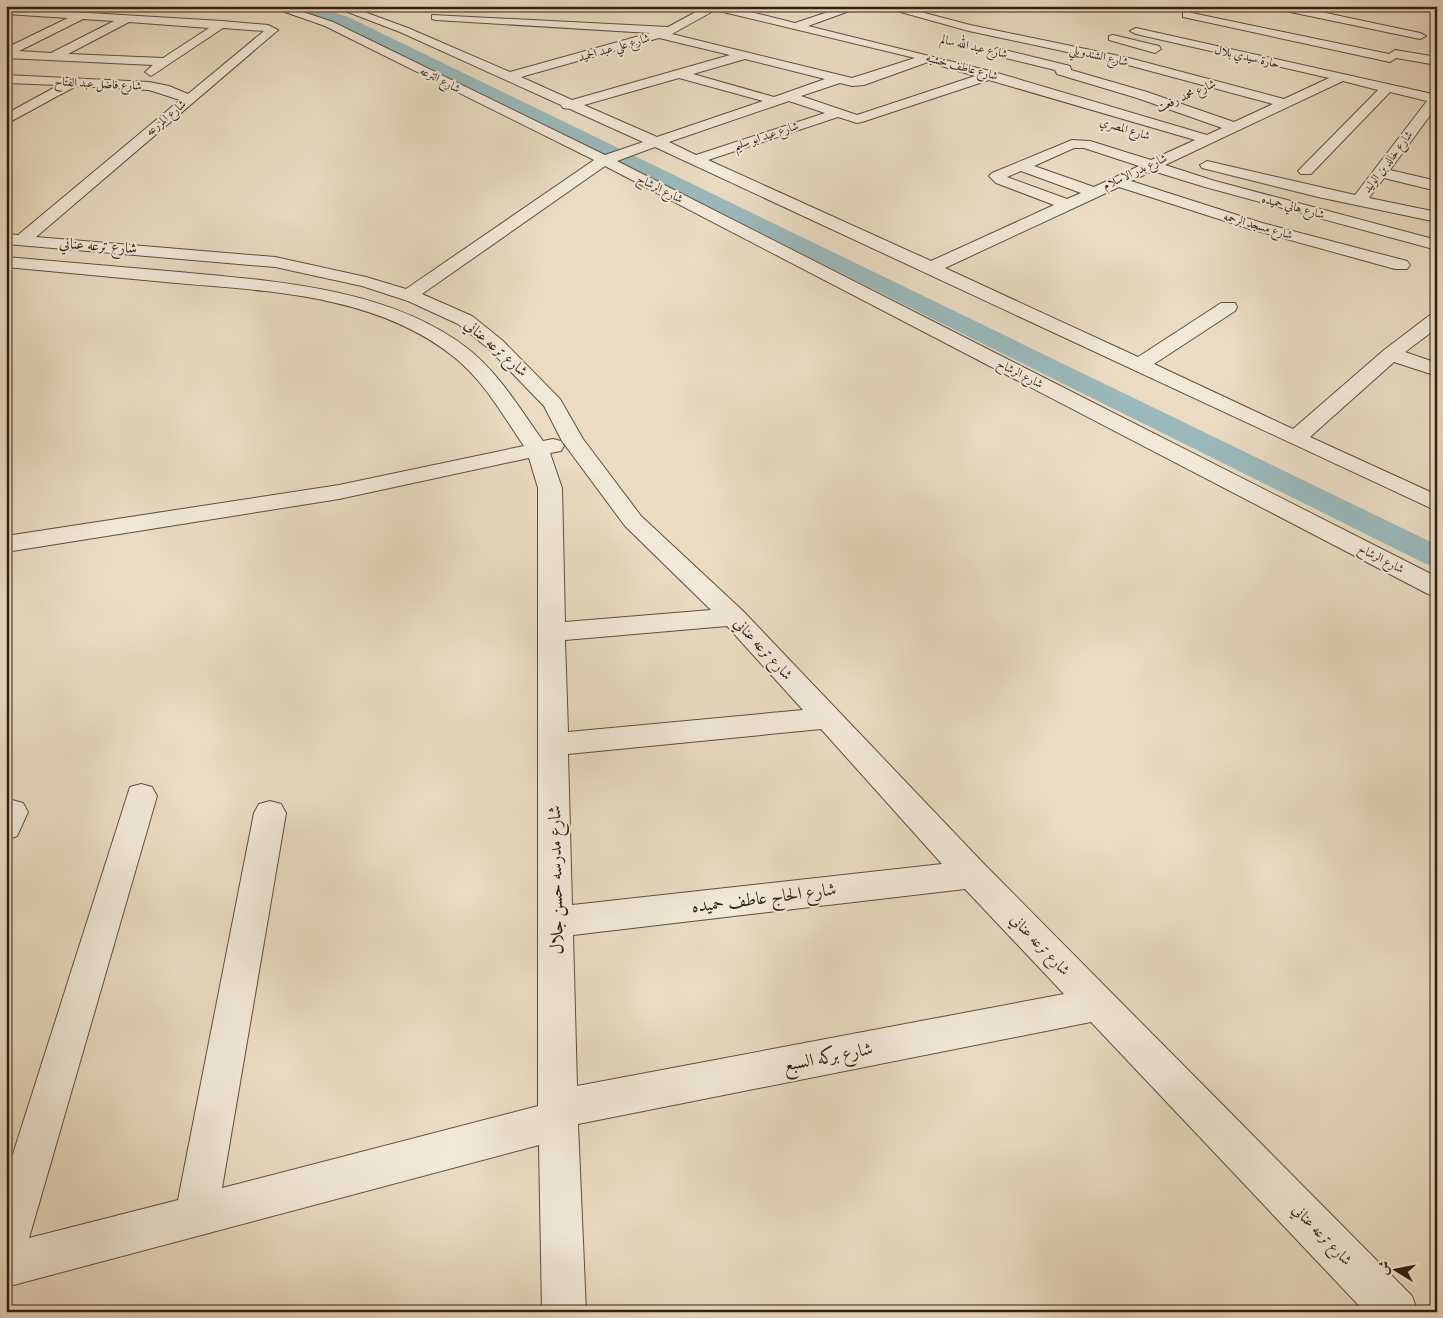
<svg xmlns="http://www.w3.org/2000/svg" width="1443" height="1318" font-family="'Libre Bodoni',Amiri,serif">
<rect width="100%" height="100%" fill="#eadbc2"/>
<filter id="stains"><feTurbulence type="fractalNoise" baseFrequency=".004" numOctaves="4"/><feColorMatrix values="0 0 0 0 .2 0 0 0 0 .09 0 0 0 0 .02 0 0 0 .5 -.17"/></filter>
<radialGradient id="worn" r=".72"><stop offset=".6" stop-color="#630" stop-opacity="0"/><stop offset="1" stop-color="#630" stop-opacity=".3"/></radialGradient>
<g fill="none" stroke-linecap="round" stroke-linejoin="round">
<path fill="#9ab9bb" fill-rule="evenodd" d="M294 6H314L348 17 1437 545V567L1426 564 338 23 295 9Z"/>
<defs>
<path id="minor" d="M268 6H285L333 22 605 155 643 142 570 109 563 108 561 105 400 32 332 6H348L408 28 510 72 650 33 436 20 432 19V15L668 27 707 6H726L795 23 846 6H863L808 26 994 72 1207 135 1222 128 1137 98 1057 74 1055 70 993 55 991 52 997 48 1070 66 1071 70 1147 92 1234 122 1273 104 1128 65 969 31 879 6H898L970 25 1129 58 1284 99 1329 78 1136 34 1130 31 1136 28 1437 95V106L1390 170 1437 181V191L1384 178 1369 198 1437 212V222L1318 197 1202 168 1200 165 1207 161 1355 195 1427 101 1390 92 1311 174H1301L1298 171 1301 168 1378 90 1343 81 1165 165 1215 181 1437 240V250L1205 187 1153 171 1131 181 1262 223 1407 261 1410 265 1407 269H1395L1250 229 1119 187 945 268 1138 357 1221 303H1235L1237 307 1235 311 1154 364 1293 429 1384 350 1430 315 1437 313V328L1405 352 1437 363V376L1394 362 1310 437 1437 495V511L655 147 617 161 1437 577V596L1428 594 605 166 422 294 472 316 502 340 560 399 583 439 641 516 743 611 984 864 1412 1296 1418 1312H1365L1091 1022 578 1124 586 1312H542L539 1145 6 1287V1176L130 787 141 784 152 787 157 796 29 1238 178 1200 254 813 259 804 270 801 281 804 286 813 222 1188 538 1106V488L529 458 339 499 6 552V536L339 485 524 446C502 414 484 381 454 357 377 295 269 291 176 283 119 278 63 272 6 267V257C64 262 122 267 179 272 274 281 389 288 467 348 499 373 520 409 543 441L553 439 561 441 564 446 561 451 550 453 562 488 565 622 711 610 625 526 562 441 544 406 488 348 458 324 408 301 362 286 275 267 6 244V234L18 235 180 100 149 90 76 86 6 124V114L59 85 6 83V75L149 82 169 86 188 94 264 31 223 28 151 76 145 72 153 65 6 58V48L68 18 6 14V8L222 21 268 25 278 30 36 237 275 257 366 277 406 289 594 160 325 26ZM715 10 915 58 852 78 672 34ZM83 19 114 21 51 53 19 51ZM129 22 209 28 163 58 68 54ZM659 38 730 55 572 100 521 77ZM745 59 825 79 774 97 693 74ZM928 62 975 76 857 115 801 96 840 83 852 86 864 85ZM679 78 763 101 657 137 584 105ZM989 80 1195 140 1151 160 1090 141 1072 140 992 173 989 176 996 183 1054 205 931 261 708 160 838 117 857 123 862 122ZM789 101 825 113 696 155 669 142ZM1074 148H1084L1139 166 1094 187 1034 166ZM1021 171 1081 193 1067 199 1007 177ZM727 626 803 710 568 732 565 640ZM821 729 942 864 572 905 568 754ZM965 889 1064 994 577 1086 573 935Z
M1271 6H1293L1420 33 1426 36 1420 39 1276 9Z
M1187 12 1389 54 1395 50 1437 57V65L1396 58 1390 62 1183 17V13Z
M1113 35 1159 46 1161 49 1155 53 1109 40V36Z
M12 800 23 803 28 812 17 836 6 840V801Z"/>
</defs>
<use href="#minor" stroke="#604d3d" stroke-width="2"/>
<use href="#minor" fill="#f1e8d7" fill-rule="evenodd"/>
</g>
<g text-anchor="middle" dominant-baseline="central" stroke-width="4" stroke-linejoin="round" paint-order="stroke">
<g font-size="12" fill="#321e11" stroke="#f1e8d7">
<text transform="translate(974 47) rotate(13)">شارع عبد الله سالم</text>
<text transform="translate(614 48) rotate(-16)">شارع علي عبد الحميد</text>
<text transform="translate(1099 56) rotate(13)">شارع الشندويلي</text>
<text transform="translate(1247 57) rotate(13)">حارة سيدي بلال</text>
<text transform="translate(962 67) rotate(15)">شارع عاطف خشبه</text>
<text transform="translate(440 80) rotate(27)">شارع الترعه</text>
<text transform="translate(98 84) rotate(3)">شارع فاضل عبد الفتاح</text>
<text transform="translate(1186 96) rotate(-24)">شارع محمد رفعت</text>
<text transform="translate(166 118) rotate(-40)">شارع المزرعه</text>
<text transform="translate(1125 129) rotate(17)">شارع المصري</text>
<text transform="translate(766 136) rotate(-18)">شارع عيد ابو سليم</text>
<text transform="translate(1388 162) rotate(-53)">شارع خالد بن الوليد</text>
<text transform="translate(1135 172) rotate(-25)">شارع بدر الاسلام</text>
<text transform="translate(660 189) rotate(27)">شارع الرشاح</text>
<text transform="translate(1293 207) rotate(15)">شارع هاني حميده</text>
<text transform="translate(1258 226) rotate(16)">شارع مسجد الرحمه</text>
<text transform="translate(1020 374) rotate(27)">شارع الرشاح</text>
<text transform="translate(1381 559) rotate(27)">شارع الرشاح</text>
</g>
<g font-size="15" fill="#321e11" stroke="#f1e8d7">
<text transform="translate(98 246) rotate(4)">شارع ترعه عناني</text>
<text transform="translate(496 348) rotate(41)">شارع ترعه عناني</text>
<text transform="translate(763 649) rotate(47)">شارع ترعه عناني</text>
<text transform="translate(1040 945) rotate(46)">شارع ترعه عناني</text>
<text transform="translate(1322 1235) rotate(46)">شارع ترعه عناني</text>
</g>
<g font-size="18" fill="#321e11" stroke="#f1e8d7">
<text transform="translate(556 880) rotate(-91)">شارع مدرسه حسن جلال</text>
<text transform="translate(764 898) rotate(-7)">شارع الحاج عاطف حميده</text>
<text transform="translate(828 1057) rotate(-11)">شارع بركه السبع</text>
</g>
</g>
<rect width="1443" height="1318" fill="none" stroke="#eadbc2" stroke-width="25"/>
<rect x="8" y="8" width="1428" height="1303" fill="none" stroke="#321e11" stroke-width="2.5"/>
<rect x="12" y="12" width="1418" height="1293" fill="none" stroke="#321e11"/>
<g transform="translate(1396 1270) rotate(280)" stroke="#f1e8d7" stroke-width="4" paint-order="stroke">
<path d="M0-4L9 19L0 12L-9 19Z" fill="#321e11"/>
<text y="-8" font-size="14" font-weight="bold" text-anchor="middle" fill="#321e11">ش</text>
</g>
<rect width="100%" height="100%" filter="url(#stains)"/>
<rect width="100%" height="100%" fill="url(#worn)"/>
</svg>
